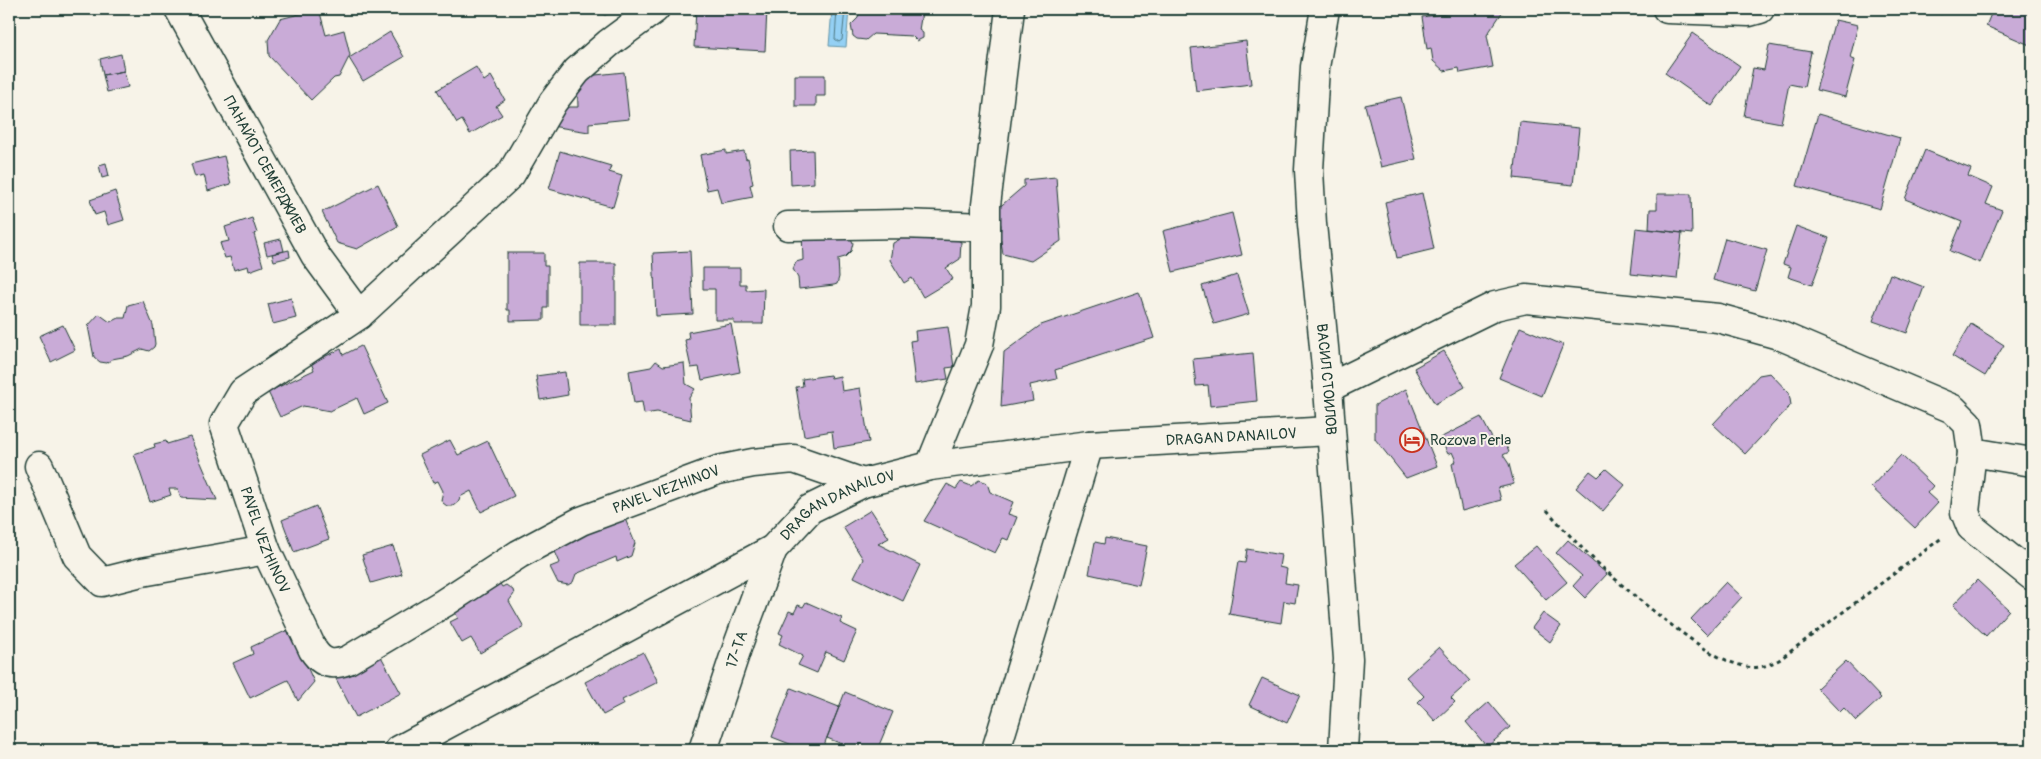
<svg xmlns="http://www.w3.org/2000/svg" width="2041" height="759" font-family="Pangolin,sans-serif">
<rect width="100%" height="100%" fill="#f7f3e8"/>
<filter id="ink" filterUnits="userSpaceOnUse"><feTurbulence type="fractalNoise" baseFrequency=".02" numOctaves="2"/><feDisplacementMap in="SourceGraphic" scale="10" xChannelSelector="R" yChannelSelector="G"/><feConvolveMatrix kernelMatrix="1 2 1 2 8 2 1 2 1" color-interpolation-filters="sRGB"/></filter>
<g filter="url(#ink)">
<path fill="#94d0f4" stroke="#6595a7" d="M832 9H849L846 47 829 46Z"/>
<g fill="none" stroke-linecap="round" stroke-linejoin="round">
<path stroke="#4e7881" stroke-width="1" d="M837 9 835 39 839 42 842 40 845 9"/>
</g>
<path fill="#c9abd7" stroke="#1f3d34" d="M319 9 326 35 344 30 350 55 339 77 334 78 311 100 269 56 268 40 280 19Z
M587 9H621L605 15Z
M696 9H767L765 51 694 47Z
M859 9H919L922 12 919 30 923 33V38L917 41 912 36 873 34 866 40 857 39 853 36 851 25 858 18Z
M1454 9H1499L1503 11 1487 35 1493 67 1460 73 1459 68 1444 71 1433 61 1431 48 1427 49 1422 17 1451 13Z
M1932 9H1951L1947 12 1941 14 1935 12Z
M1993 9H2032V46L1986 26Z
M1835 20 1858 25 1850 58 1855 60 1845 97 1816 90Z
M390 32 404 57 363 81 349 58Z
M1693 33 1740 66 1712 106 1665 73Z
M1246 41 1251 84 1196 91 1191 48Z
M1769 45 1811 52 1804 87 1789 84 1781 123 1744 116 1753 68 1764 70Z
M121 54 124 71 103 75 100 59Z
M476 67 484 81 491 76 505 100 496 106 502 115 470 134 462 120 457 123 437 90Z
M124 71 128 87 107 92 103 75Z
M624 72 629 119 589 123V132L551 126 554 107H578L577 77Z
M795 75H825V96H816V106H795Z
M1401 97 1416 159 1381 167 1365 105Z
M1818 114 1900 138 1880 209 1797 186Z
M1520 122 1579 128 1573 185 1514 178Z
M726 150V154L744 151 746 159 748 158 753 184 750 185 753 197 721 203 717 188 707 190 700 155Z
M813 150 814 183 791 185 790 151Z
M1925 150 1971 169 1968 176 1993 187 1986 204 2002 210 1980 263 1950 251 1962 222 1905 199Z
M560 151 611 166 609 172 622 176 613 207 549 189Z
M224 156 231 184 208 191 204 175 195 177 191 164Z
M106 163 109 176 102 178 99 165Z
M1056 177 1061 241 1031 261 1003 254 996 210 1024 186V180Z
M378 184 398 226 357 249 337 243 322 212Z
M115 191 124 220 108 225 104 212 95 215 90 200Z
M1422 193 1434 249 1397 258 1385 202Z
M1657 194H1691L1692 234 1649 229 1650 209H1657Z
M1232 213 1242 255 1173 272 1163 231Z
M252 218 257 233 254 234 263 266 249 271 248 266 234 270 230 257 225 258 220 243 229 241 225 227Z
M1796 226 1829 238 1812 285 1788 277 1791 267 1783 264Z
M923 227 931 241 945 233 961 242 960 259 946 268 953 279 923 297 912 278 904 283 890 260 893 243Z
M1636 228 1682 233 1677 279 1631 274Z
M802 231 850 236 853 243 851 251 845 257 838 259 839 277 837 284 834 285 799 289 798 278 793 269 796 262 803 260Z
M1725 238 1767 250 1755 291 1713 280Z
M281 239 284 251 267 255 264 243Z
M289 250 290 257 274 261 272 254Z
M690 251 693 314 656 316 653 253Z
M507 253H544V266H548V308H544V320L510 321V310H507Z
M580 263H616V325H580Z
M703 268H740V284H746V290L764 289 763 324H734V320H715V289H703Z
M1890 274 1924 287 1907 333 1873 321Z
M1237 275 1249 314 1214 324 1202 286Z
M1139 292 1154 338 1055 370 1057 379 1030 385 1033 401 1001 407 1004 352 1041 325Z
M291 298 296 318 273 324 268 304Z
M143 301 153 325 155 344 154 347 149 351 142 349 128 356 112 359 107 363 100 362 94 357 88 326 99 314 110 322 118 318H125L128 305Z
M731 324 740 372 702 380 699 367 691 368 685 340 689 339 688 332Z
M1971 324 2004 345 1985 376 1952 356Z
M63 325 75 350 51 362 39 336Z
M948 327 954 367 946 368 948 379 915 384 910 341 916 340 915 331Z
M1520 327 1563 345 1542 396 1499 378Z
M361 346 388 403 364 414 357 398 330 411 303 406 280 417 268 392 314 370 311 363 341 349 343 355Z
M1444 351 1465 387 1435 404 1414 368Z
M1253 353 1257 401 1210 406 1208 385 1196 386 1193 359Z
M656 361 663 366 684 363 686 384 695 389 689 398 691 420 657 412 644 414 642 402 634 403 629 371 651 367Z
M565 372 568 395 540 400 536 376Z
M1770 373 1789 393 1791 405 1745 454 1713 424 1759 375Z
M830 375 831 378 840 376 842 391 860 388 869 442 834 448 832 431 804 436 796 387 803 386 802 379Z
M1406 389 1437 466 1406 478 1375 439V405Z
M1481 417 1494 442 1502 437 1509 452 1503 455 1509 464 1514 484 1498 488 1501 500 1462 511 1452 464 1456 461 1452 452 1448 454 1440 438Z
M190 437 217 500 181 498 178 489H169L171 495 150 502 134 454 155 447 154 444 166 441 167 444Z
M450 440 458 455 488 441 514 496 481 512 471 491 460 497 459 501 453 506H447L443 503 441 500 443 491 438 481 433 483 420 455Z
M1901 455 1933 486 1927 493 1938 503 1915 528 1871 487Z
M1606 469 1625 485 1603 511 1576 488 1590 471 1598 477Z
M979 480 987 483 990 492 1013 502 1008 514 1017 517 1008 540 1003 538 995 553 924 521 947 484 956 489 961 482 971 486Z
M316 506 329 539 294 552 282 520Z
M621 509 635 543 631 556 617 562 616 557 576 574 573 582 568 585 558 583 550 567 560 563 550 540Z
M871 510 889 538 878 544 920 565 903 601 854 577 863 559 843 527Z
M1105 538 1147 546 1139 585 1089 574 1095 542 1104 544Z
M1568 540 1607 574 1585 598 1573 586 1582 576 1556 553Z
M393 546 402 574 371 583 362 555Z
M1536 546 1567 582 1546 600 1514 564Z
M1247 549 1281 555 1279 567 1287 569 1285 583 1298 585 1295 603 1284 601 1281 623 1229 614 1238 562 1245 563Z
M495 576 502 587 506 585 513 590 514 594 509 601 524 627 480 653 471 638 462 643 450 622 458 618 450 603Z
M1977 580 2009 610 1986 636 1953 605Z
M1726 582 1742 597 1707 635 1691 619Z
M806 602 842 618 840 623 857 631 844 660 826 652 817 673 798 665 803 656 779 644 783 635 779 633 789 611 794 613 798 605 803 607Z
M1543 613 1561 626 1550 642 1532 628Z
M290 629 314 682 298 701 288 680 250 698 233 663 253 654 251 647Z
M1439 647 1470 681 1451 698 1455 702 1435 721 1418 702 1424 696 1406 677Z
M378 651 401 693 356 717 334 675Z
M643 652 658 682 622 700 624 704 603 715 585 682Z
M1846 661 1881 698 1856 721 1844 708 1840 712 1817 688Z
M1262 678 1300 695 1287 723 1249 705Z
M791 688 839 707 822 750H805L772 737Z
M845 692 893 712 877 750H857L827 738Z
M1489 702 1510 727 1487 747 1466 722Z
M477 744 480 750H466Z
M1189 744 1209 750H1187Z"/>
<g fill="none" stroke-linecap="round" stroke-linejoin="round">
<defs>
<g id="minor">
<path id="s1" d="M179 9 315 255 359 315"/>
<path id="s2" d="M655 9 609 43 577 71 553 102 511 174 359 315 243 392 224 424 266 550 313 650C322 664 333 666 348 660L444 603 519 554 581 521 718 470 753 463 794 459 863 483"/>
<path id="s3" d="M1325 9 1315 67 1309 170 1312 224 1328 388 1348 659 1343 750"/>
<path d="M1667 9 1749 12 1760 9"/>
<path d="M788 226 902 224 986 227"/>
<path d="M1328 388 1495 306 1526 299 1718 318 1779 335 1953 409 1968 424 1972 452 1965 512 1971 527 2032 576"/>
<path d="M1972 452 2032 462"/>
<path d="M39 466 77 556 102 582 142 572 266 550"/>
<path d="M930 466 979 345 986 306V205L1010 9"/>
<path id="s4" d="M399 750 773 549 810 509 863 483 930 466 1089 445 1330 431"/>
<path id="s5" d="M703 750 739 642 773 549"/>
<path d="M996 750 1089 445"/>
</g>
</defs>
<use href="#minor" stroke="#1f3d34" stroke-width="31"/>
<path stroke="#1f3d34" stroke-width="3" stroke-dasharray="4 4" stroke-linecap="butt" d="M1547 510C1584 554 1628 592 1674 627 1696 643 1716 659 1743 666 1756 670 1767 666 1779 660L1943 537"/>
<use href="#minor" stroke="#f7f3e8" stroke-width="28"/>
</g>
</g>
<defs>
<symbol id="hotel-ring" viewBox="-11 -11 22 22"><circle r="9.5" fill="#f7f3e8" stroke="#c8321e" stroke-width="1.5"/><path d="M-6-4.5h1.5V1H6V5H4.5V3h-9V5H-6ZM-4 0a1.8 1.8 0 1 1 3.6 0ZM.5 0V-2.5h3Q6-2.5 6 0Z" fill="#c8321e"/></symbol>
</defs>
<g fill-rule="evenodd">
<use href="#hotel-ring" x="1398" y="426" width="28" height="28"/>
</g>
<g text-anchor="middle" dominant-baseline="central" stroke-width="4" stroke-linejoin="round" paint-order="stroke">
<g font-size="15" fill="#1f3d34" stroke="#f7f3e8">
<text stroke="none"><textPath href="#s1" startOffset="178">ПАНАЙОТ СЕМЕРДЖИЕВ</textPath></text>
<text stroke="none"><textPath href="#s3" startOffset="372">ВАСИЛ СТОИЛОВ</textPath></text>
<text stroke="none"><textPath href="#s4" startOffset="910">DRAGAN DANAILOV</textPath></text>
<text stroke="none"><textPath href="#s2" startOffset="1252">PAVEL VEZHINOV</textPath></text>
<text stroke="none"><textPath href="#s4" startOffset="505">DRAGAN DANAILOV</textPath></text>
<text stroke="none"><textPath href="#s2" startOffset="729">PAVEL VEZHINOV</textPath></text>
<text stroke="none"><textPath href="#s5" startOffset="106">17-ТА</textPath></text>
</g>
<g font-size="15" fill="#1f3d34" stroke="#f7f3e8" text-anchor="start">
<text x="1430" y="440">Rozova Perla</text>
</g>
</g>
<rect width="2041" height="759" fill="none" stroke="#f7f3e8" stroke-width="30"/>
<rect x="15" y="15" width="2011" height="729" fill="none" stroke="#1f3d34" stroke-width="2" filter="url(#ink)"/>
</svg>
